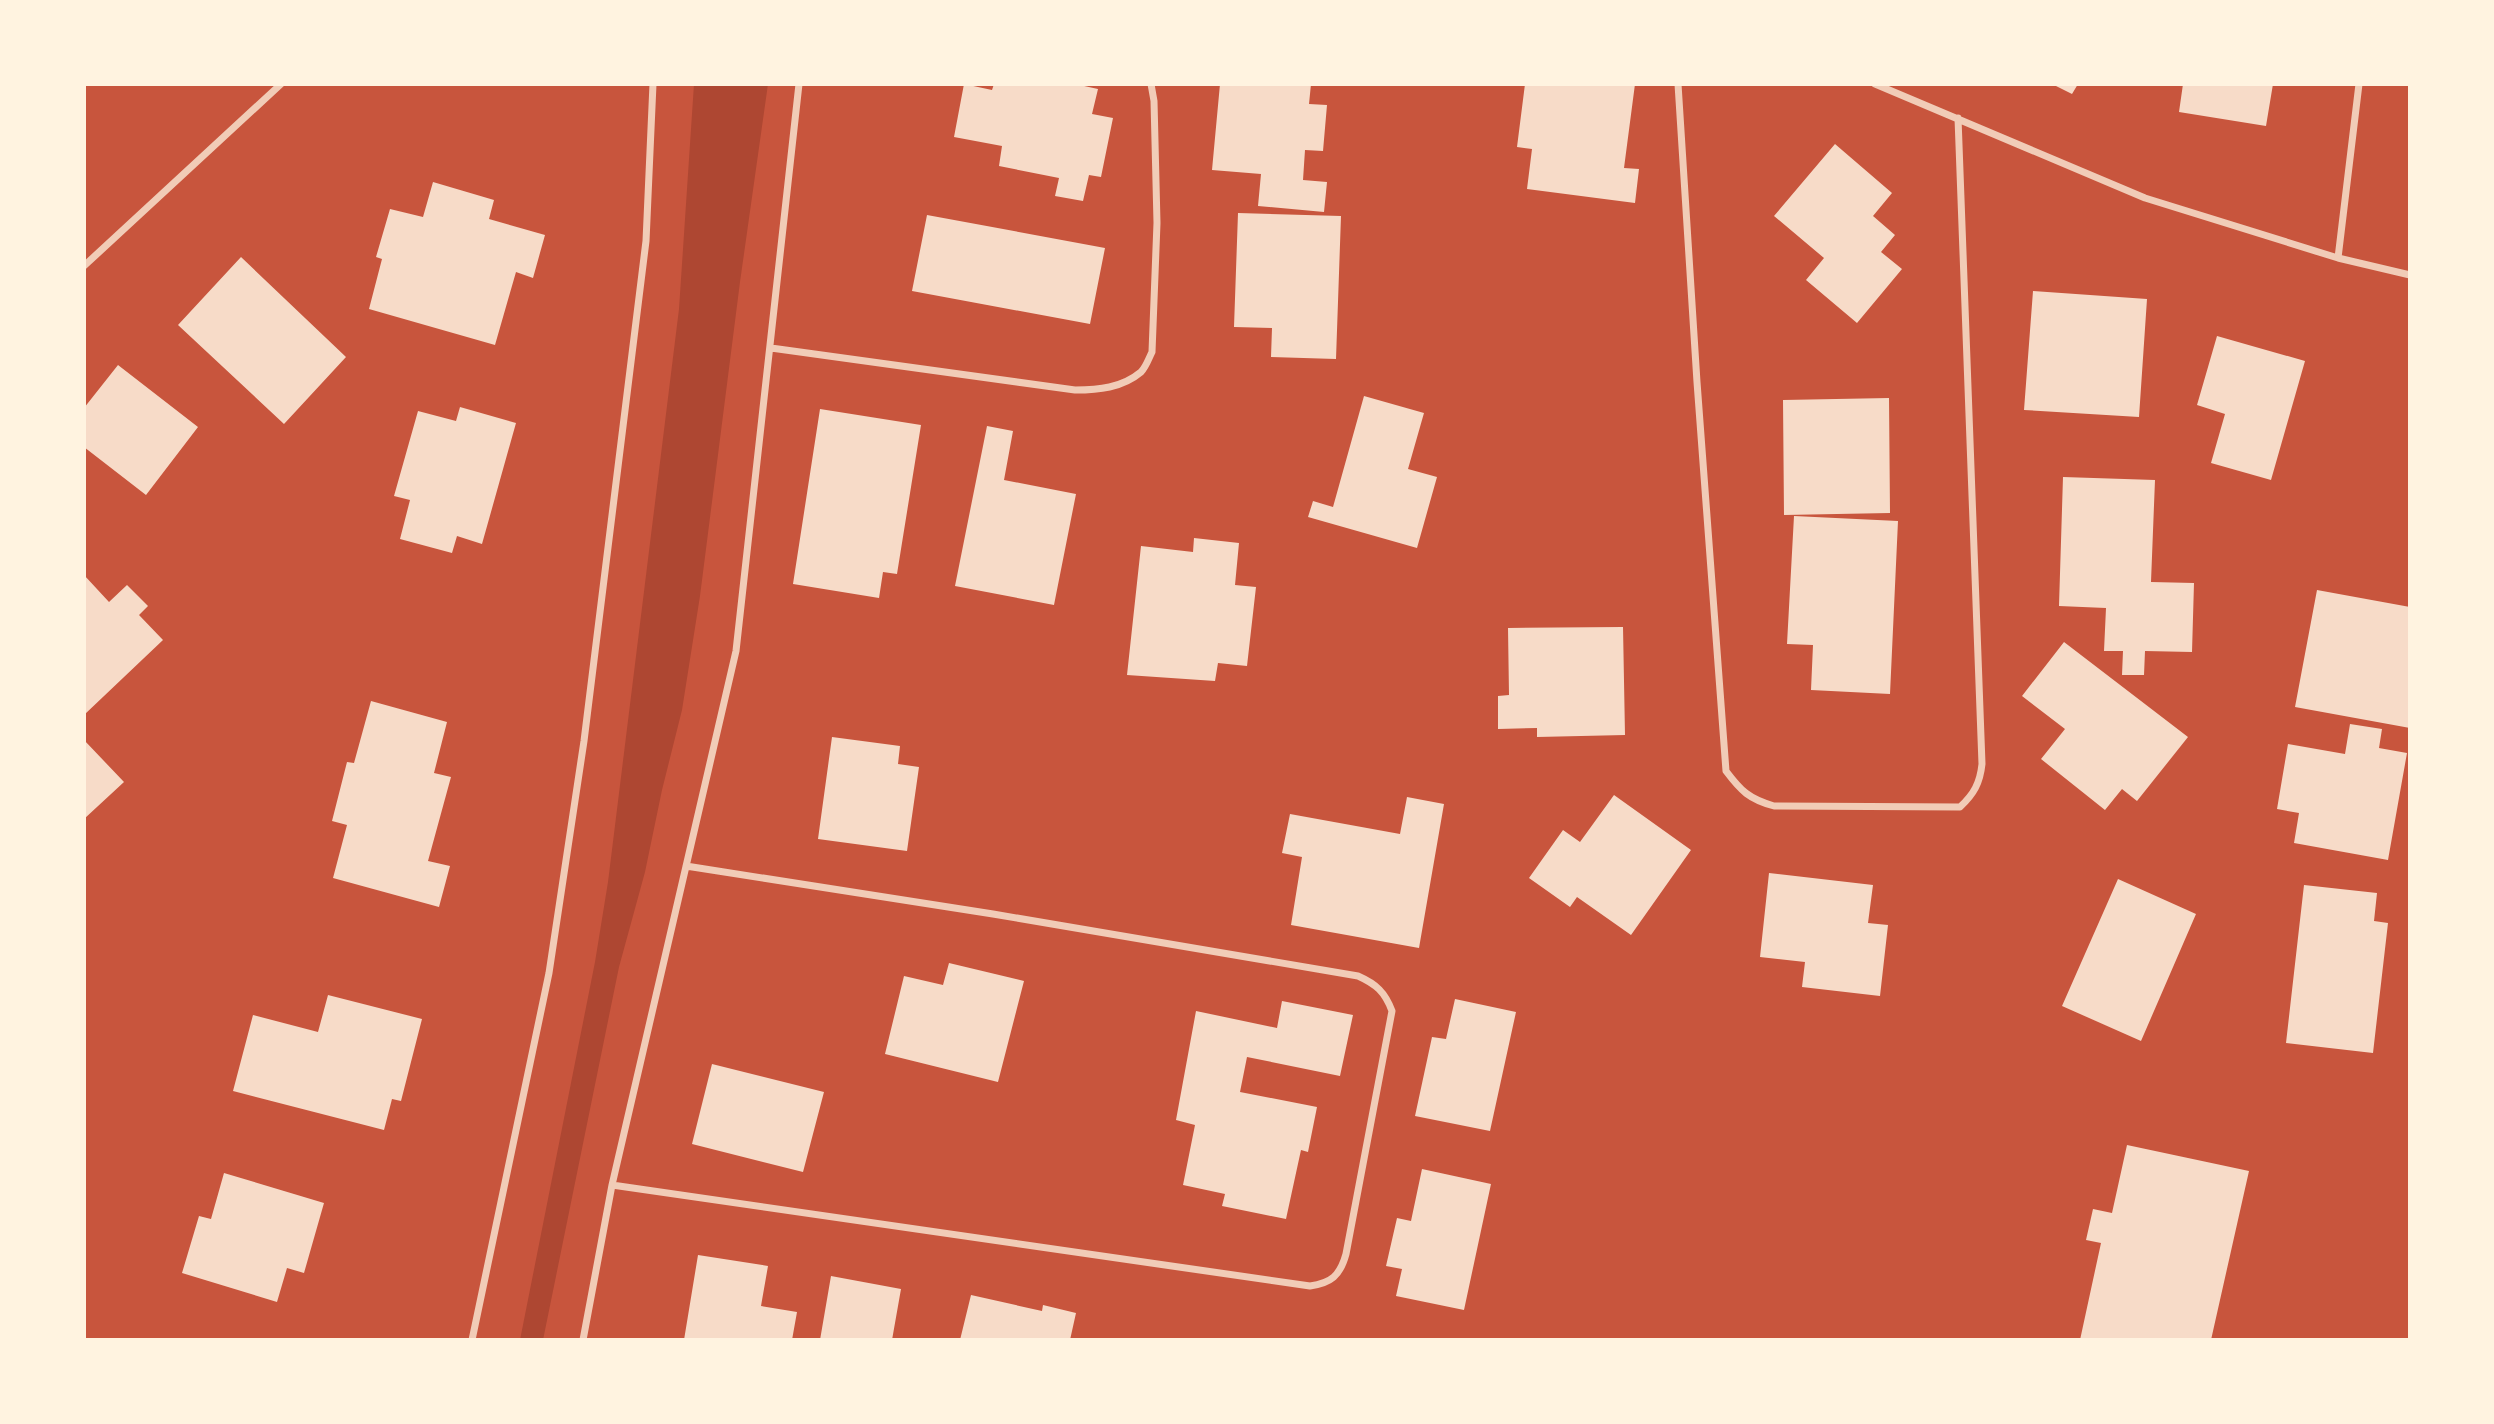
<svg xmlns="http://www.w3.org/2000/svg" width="2494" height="1424" font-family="'PT Sans',sans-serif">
<rect width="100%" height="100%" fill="#c8553d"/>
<path fill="#ae4732" d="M694 84H768L740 282 700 596 682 710 662 790 645 872 619 967 543 1340H520L595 962 608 882 679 309Z"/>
<path fill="#f7dbc8" d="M964 84 992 90 994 84H1075L1098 89 1092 114 1113 118 1101 177 1089 175 1083 201 1055 196 1059 178 999 166 1002 146 954 137Z
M1220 84H1311L1309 104 1327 105 1323 151 1305 150 1303 180 1327 182 1324 212 1258 206 1261 174 1212 170Z
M1525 84H1635L1624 168 1639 169 1635 203 1527 189 1532 149 1517 147Z
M2052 84H2078L2072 94Z
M2183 84H2273L2266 126 2179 112Z
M1835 144 1892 193 1873 216 1895 235 1881 252 1902 269 1857 323 1806 280 1824 258 1774 216Z
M433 182 494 200 489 219 545 235 533 278 516 272 495 345 369 309 382 259 376 257 390 209 423 217Z
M1238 213 1341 216 1336 359 1271 357 1272 328 1234 327Z
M927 215 1105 248 1090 324 912 291Z
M241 257 346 357 284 424 178 325Z
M2033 291 2147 299 2139 417 2024 410Z
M2217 336 2305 361 2271 480 2211 463 2225 414 2197 405Z
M118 365 198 427 146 495 84 447V408Z
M1364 396 1424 413 1408 469 1437 477 1417 548 1308 517 1313 501 1333 507Z
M1889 398 1890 513 1784 515 1783 400Z
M460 407 516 423 482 544 457 536 452 553 400 539 410 500 394 496 418 411 456 421Z
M820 409 921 425 897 574 883 572 879 598 793 584Z
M987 426 1013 431 1004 480 1076 494 1054 605 955 586Z
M2063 477 2155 480 2151 582 2194 583 2192 652 2145 651 2144 675H2122L2123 651H2104L2106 608 2059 606Z
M1794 516 1898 521 1890 694 1811 690 1813 645 1787 644Z
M1194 538 1239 543 1235 585 1256 587 1247 666 1218 663 1215 681 1127 675 1141 546 1193 552Z
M84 575 109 602 127 585 148 606 139 615 163 640 84 715Z
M2317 590 2410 607V728L2295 707Z
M1623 627 1625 735 1537 737V728L1498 729V696L1509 695 1508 628Z
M2064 642 2188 737 2137 801 2122 789 2105 810 2041 759 2065 729 2022 696Z
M371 701 447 722 434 773 451 777 428 861 450 866 439 907 333 878 347 825 332 821 347 762 354 763Z
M2350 724 2382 729 2379 748 2407 753 2388 860 2294 843 2299 813 2277 809 2288 744 2345 754Z
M832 737 900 746 898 764 919 767 907 851 818 839Z
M84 740 124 782 84 819Z
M1614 795 1691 850 1631 935 1577 897 1570 907 1529 878 1563 830 1580 842Z
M1407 797 1444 804 1419 948 1291 925 1302 857 1282 853 1290 814 1400 834Z
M1769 873 1873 885 1868 923 1888 925 1880 996 1802 987 1805 962 1760 957Z
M2118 879 2196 914 2141 1041 2062 1006Z
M2304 885 2377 893 2374 921 2388 923 2373 1053 2286 1043Z
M949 963 1024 981 998 1082 885 1054 904 976 943 985Z
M328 995 422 1019 401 1101 392 1099 384 1130 233 1091 253 1015 318 1032Z
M1455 999 1516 1012 1490 1131 1415 1116 1432 1037 1446 1039Z
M1282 1001 1353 1015 1340 1076 1247 1057 1240 1092 1317 1107 1308 1152 1301 1150 1286 1219 1222 1206 1225 1194 1183 1185 1195 1125 1176 1120 1196 1011 1277 1028Z
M712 1064 824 1092 803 1172 692 1144Z
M2127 1145 2249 1171 2211 1340H2080L2101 1243 2086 1240 2093 1209 2112 1213Z
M1422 1169 1491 1184 1464 1310 1396 1296 1402 1269 1386 1266 1397 1218 1411 1221Z
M224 1173 324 1203 304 1273 287 1268 277 1302 182 1273 199 1216 211 1219Z
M698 1255 768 1266 761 1306 797 1312 792 1340H684Z
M831 1276 901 1289 892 1340H820Z
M971 1295 1042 1311 1043 1305 1076 1313 1070 1340H960Z"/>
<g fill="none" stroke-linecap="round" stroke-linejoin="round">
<path stroke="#f1ccb7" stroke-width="7" d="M1678 84 1697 382 1726 771C1741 791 1749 799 1774 806L1960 807C1974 794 1980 783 1982 764L1958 118
M1875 84 2145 198 2338 258 2410 275
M2338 258 2359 84
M84 266 281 84
M771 348 1075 390C1098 390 1122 388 1141 372 1146 367 1149 358 1152 352L1157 223 1154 101 1151 84
M612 1185 1310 1286C1331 1283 1340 1276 1346 1254L1392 1011C1385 992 1376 984 1358 976L993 914 686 866
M472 1340 549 973 584 741 646 241 653 84
M583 1340 612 1185 736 651 799 84"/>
</g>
<rect width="2494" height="1424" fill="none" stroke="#fff3e0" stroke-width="172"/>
</svg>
